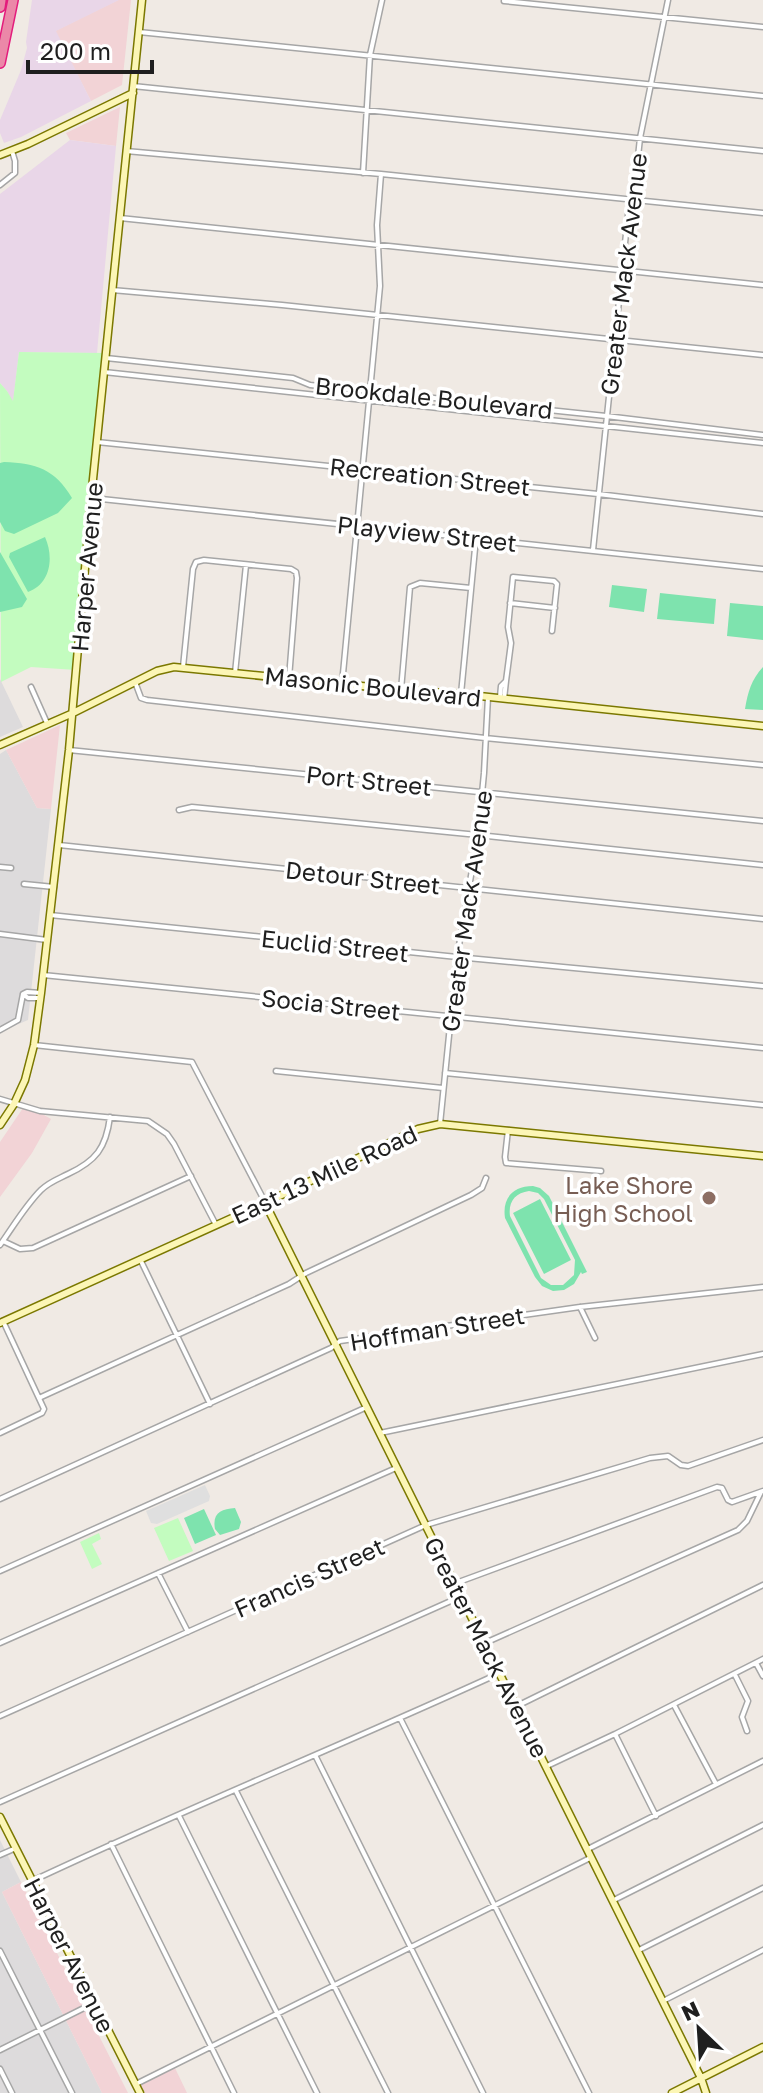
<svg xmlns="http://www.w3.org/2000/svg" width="763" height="2093" font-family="'Golos Text',sans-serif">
<rect width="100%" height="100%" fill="#f0eae4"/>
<path fill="#dddbdc" d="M0 679 23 727 0 737Z
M6 750 37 808 51 809 28 1020 0 1032V754Z
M0 1840 21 1882 2 1892 102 2093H0Z"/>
<path fill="#f2d3d6" d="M118 0H131L122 85 91 101 55 31Z
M120 107 116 146 70 140 66 133Z
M60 725 51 809 37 808 6 750Z
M23 1108 37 1111 51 1119 32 1153 0 1197V1142Z
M21 1882 128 2093H102L2 1892Z
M175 2068 187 2093H145L141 2085Z"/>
<path fill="#e9d6e8" d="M32 0H119L56 31 91 101 21 137 4 143 0 133V120L21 70 27 48 26 42Z
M70 140 116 146 97 353 19 352 13 403 7 391 0 383V194Z"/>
<path fill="#c3fcbf" d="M19 352 106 353 76 670 31 667 1 682 0 383 7 391 13 401Z
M178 1518 193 1551 169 1561 154 1528Z
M99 1533 101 1539 92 1544 102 1564 92 1569 80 1542Z"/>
<path fill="#7ee3ae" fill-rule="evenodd" d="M4 462C36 463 55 469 72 498L58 513 14 534 5 531 0 522V463Z
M45 537C54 557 51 584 28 592L9 557 10 553Z
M0 552 27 599 22 607 0 612Z
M612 585 647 589 644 612 609 607Z
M660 593 716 599 714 624 657 619Z
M730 603 763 606V640L727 636Z
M763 667V710L745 709C748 692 751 680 763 667Z
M533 1186 540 1188 549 1196 587 1272 582 1274 581 1272 574 1284 564 1290 553 1291 542 1286 535 1277 505 1218C502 1198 513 1186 533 1186ZM529 1191 538 1193 544 1199 575 1260 574 1275 563 1285H551L541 1278 510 1216C508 1202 515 1193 529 1191Z
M540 1199 571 1260 544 1274 513 1213Z
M235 1508 241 1522 239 1529 220 1535 215 1529C212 1513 221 1509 235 1508Z
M204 1509 216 1535 195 1544 184 1518Z"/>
<path fill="#dfdfdf" d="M205 1485 210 1496 209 1501 157 1524 151 1523 146 1511Z"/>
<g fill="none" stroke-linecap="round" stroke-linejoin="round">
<defs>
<path id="street" d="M504 1 763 27
M139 32 763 96
M133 86 763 151
M126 151 381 174 763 213
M363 173 370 55 382 0
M0 185 15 173V161L12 151
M120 218 763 285
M112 290 282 305 763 355
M106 358 293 378 310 385 606 416 763 435
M104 372 763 443
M97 442 598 494 763 514
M92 498 763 569
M593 550 629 205 634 194 640 138 668 0
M510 603 555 608
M183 667 193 569 196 562 204 560 291 569 296 572 297 578 289 678
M235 673 246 565
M506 681 511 643 508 627 513 577 554 581 557 584 552 631
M135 682 141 698 147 700 485 738 763 765
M342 684 380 286 377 225 381 174
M31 687 47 723
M401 690 410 587 420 583 471 588
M461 694 476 538
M500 697 501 686 506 681 504 699
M69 750 763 821
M179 810 192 807 478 835 763 865
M59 845 763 919
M0 867 11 868
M24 884 54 887
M50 915 457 957 763 986
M0 934 47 940
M43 975 763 1048
M40 998H28L23 994 27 992 41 993
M0 1030 18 1020 23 994
M34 1045 192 1062 265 1202
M276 1071 443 1088
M445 1073 763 1105
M0 1099 40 1111 148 1121 167 1134 174 1144 216 1225
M440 1124 457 957 478 835 484 773 488 697
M508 1130 505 1157 506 1163 601 1171
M3 1241 20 1249 33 1248 191 1176
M0 1245C13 1227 25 1206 41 1190 49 1182 58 1179 68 1174 96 1161 106 1148 110 1117
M140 1259 210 1404
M580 1307 595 1338
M39 1398 289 1284 306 1273 471 1195 482 1188 486 1178
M0 1433 42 1413 44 1409 3 1321
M380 1433 763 1354
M0 1499 331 1348 340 1341 580 1307 763 1287
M0 1571 367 1407
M158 1573 188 1632
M456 1583 717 1487 722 1488 728 1500 732 1502 763 1491
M0 1643 396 1468
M485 1643 738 1530 747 1521 761 1492
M756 1663 763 1676
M735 1675 748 1701 742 1717 747 1731
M674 1705 716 1784
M517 1706 763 1585
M0 1716 426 1525 650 1458 668 1456 681 1465 688 1466 763 1440
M400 1718 589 2093
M615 1734 656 1816
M315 1755 483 2093
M547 1766 615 1734 763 1659
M236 1791 388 2093
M0 1802 462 1596
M179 1816 317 2093
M111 1844 234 2093
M588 1849 763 1761
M0 1855 16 1848
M32 1881C187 1808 345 1744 500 1673
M614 1900 763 1825
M639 1950 763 1888
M0 1951 72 2093
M663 2001 763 1950
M0 2050 94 2003
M0 2069 12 2093
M136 2084 590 1858"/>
<path id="secondary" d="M0 155 28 144 133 93
M0 745 73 713 157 671 174 667 401 690 461 694 763 726
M0 1125 14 1104 25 1080 34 1045 41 993 69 750 92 489 142 0
M265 1203C410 1495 556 1786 701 2078L706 2093
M0 1323 265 1203 418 1129 440 1124 763 1156
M0 1817 140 2093
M672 2093 763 2047"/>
<path id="highway" d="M0 7 1 0
M0 63 13 0"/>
</defs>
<use href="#street" stroke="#a6a6a6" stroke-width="7"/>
<use href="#secondary" stroke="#7b7800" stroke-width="9"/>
<use href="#highway" stroke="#e31c7c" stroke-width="12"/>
<use href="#street" stroke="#fff" stroke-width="4"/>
<use href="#secondary" stroke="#fcf6b6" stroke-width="6"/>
<use href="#highway" stroke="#eb88a8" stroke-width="9"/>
</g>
<circle fill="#8d6e63" stroke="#fff" stroke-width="3" cx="709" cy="1198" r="8"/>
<g text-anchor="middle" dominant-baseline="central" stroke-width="7" stroke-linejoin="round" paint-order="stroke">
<g font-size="24" fill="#1f1f1f" stroke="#fff">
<text transform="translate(623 274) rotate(-83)">Greater Mack Avenue</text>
<text transform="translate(434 397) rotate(6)">Brookdale Boulevard</text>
<text transform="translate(430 476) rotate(6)">Recreation Street</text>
<text transform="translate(427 533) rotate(6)">Playview Street</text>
<text transform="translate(86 567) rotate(-85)">Harper Avenue</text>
<text transform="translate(373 686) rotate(6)">Masonic Boulevard</text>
<text transform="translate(369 780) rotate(6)">Port Street</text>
<text transform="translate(363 877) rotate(6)">Detour Street</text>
<text transform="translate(466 911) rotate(-82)">Greater Mack Avenue</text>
<text transform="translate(335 945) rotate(6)">Euclid Street</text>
<text transform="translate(331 1004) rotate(6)">Socia Street</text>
<text transform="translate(324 1174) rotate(-25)">East 13 Mile Road</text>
<text transform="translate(437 1328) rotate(-9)">Hoffman Street</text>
<text transform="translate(309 1577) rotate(-24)">Francis Street</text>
<text transform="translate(487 1647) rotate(63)">Greater Mack Avenue</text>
<text transform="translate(70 1955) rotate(63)">Harper Avenue</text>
</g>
<g font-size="24" fill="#785e54" stroke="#fff" text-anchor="end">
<text x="693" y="1184">Lake Shore<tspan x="693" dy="28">High School</tspan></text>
</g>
</g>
<g transform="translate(699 2029) rotate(335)" stroke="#ffffff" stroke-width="6" paint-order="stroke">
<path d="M0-6L14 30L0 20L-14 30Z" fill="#1f1f1f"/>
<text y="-12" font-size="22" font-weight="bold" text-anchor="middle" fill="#1f1f1f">N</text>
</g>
<path d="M28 60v12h124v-12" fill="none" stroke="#1f1f1f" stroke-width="4"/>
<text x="40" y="60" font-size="24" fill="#1f1f1f" stroke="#ffffff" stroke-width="6" paint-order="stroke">200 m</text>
</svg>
